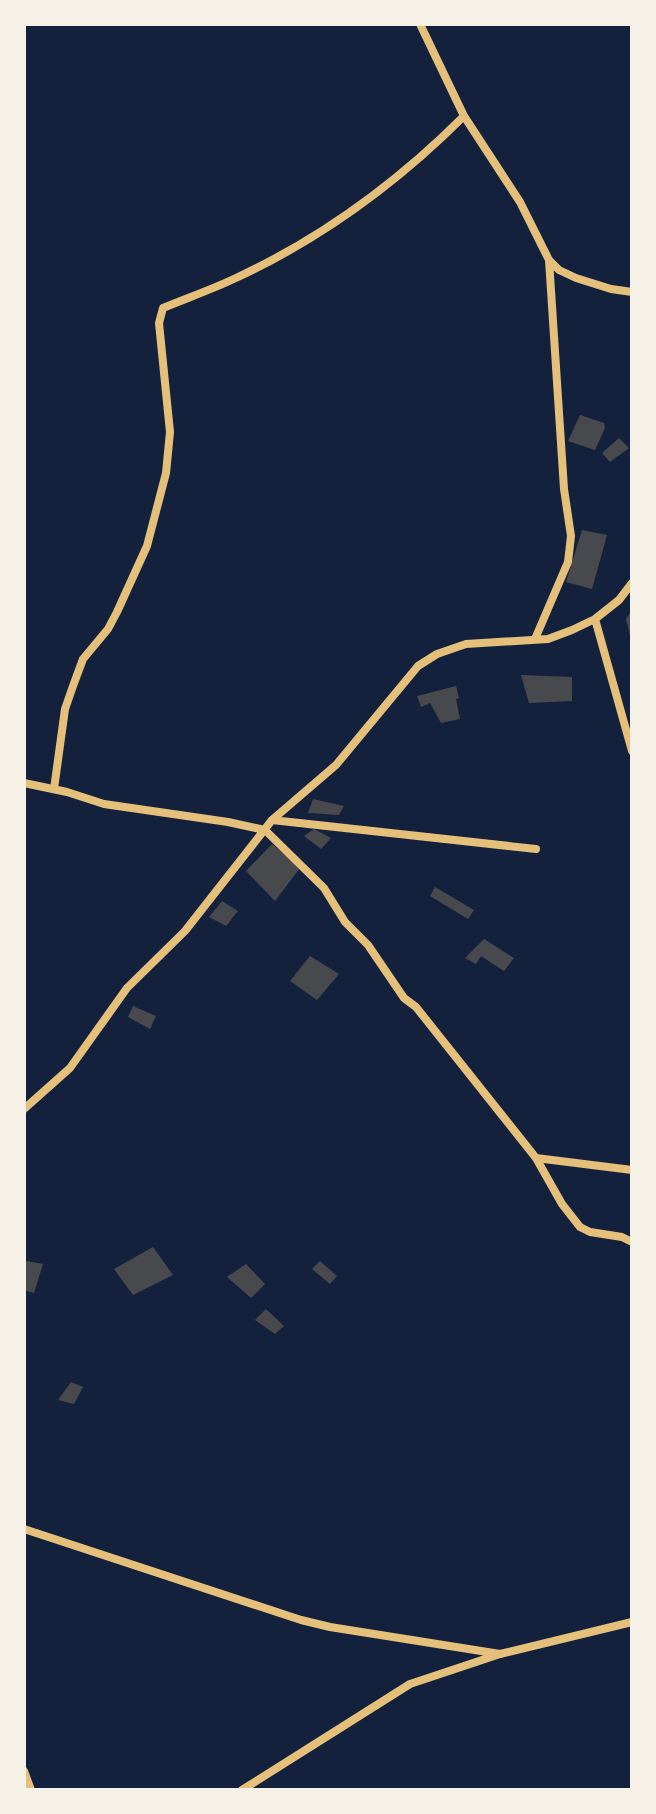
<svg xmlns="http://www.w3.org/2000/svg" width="656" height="1814" font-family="Commissioner,sans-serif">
<rect width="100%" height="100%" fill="#14213d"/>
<path fill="#48494c" d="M580 415 604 423 605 428 595 450 568 441Z
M619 438 629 448 610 462 602 453Z
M582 530 607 535 592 589 566 582Z
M632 610V639H631L626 619Z
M521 675 572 677V701L529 703Z
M456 686 459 698 456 699 460 719 441 723 430 703 421 707 417 696Z
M313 799 344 806 339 815 308 813Z
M314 829 331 838 321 849 304 836Z
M272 844 300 868 275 901 246 871Z
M435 887 474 910 468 919 430 896Z
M222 901 238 911 226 926 209 917Z
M484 939 514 958 504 971 481 956 476 964 465 958Z
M310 956 339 974 317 1000 290 981Z
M133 1006 156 1016 150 1029 128 1017Z
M153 1247 173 1275 133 1295 114 1269Z
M26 1261 43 1264 34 1293 24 1290Z
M320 1261 337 1276 330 1284 312 1269Z
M246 1264 265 1284 251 1298 227 1277Z
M266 1309 284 1326 275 1334 255 1320Z
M71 1382 83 1387 74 1404 58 1400Z"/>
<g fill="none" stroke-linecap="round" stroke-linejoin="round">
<path stroke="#e5c07b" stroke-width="8" d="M420 24 464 116 520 202 549 260 559 270 576 278 611 289 632 292
M595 619 632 751
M535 639 568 562 571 536 564 489 549 260
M24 783 67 792 104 804 228 822 265 830 324 888 345 922 368 945 404 998 416 1007 536 1158 562 1204 580 1227 590 1232 622 1237 632 1242
M54 789 65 709 73 686 83 659 108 629 117 612 147 546 166 473 170 432 159 323 163 308C187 298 213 289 236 278 322 238 398 182 464 116
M272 820 536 849
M24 1109 70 1068 127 988 185 931 272 820 336 765 418 666 437 654 466 644 548 639 572 630 595 619 619 600 632 583
M536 1158 632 1170
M24 1529 301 1620 330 1627 500 1654
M24 1771 31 1790
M242 1790 410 1684 500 1654 632 1622"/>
</g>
<rect width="656" height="1814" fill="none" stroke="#f6f1e7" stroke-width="52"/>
</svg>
